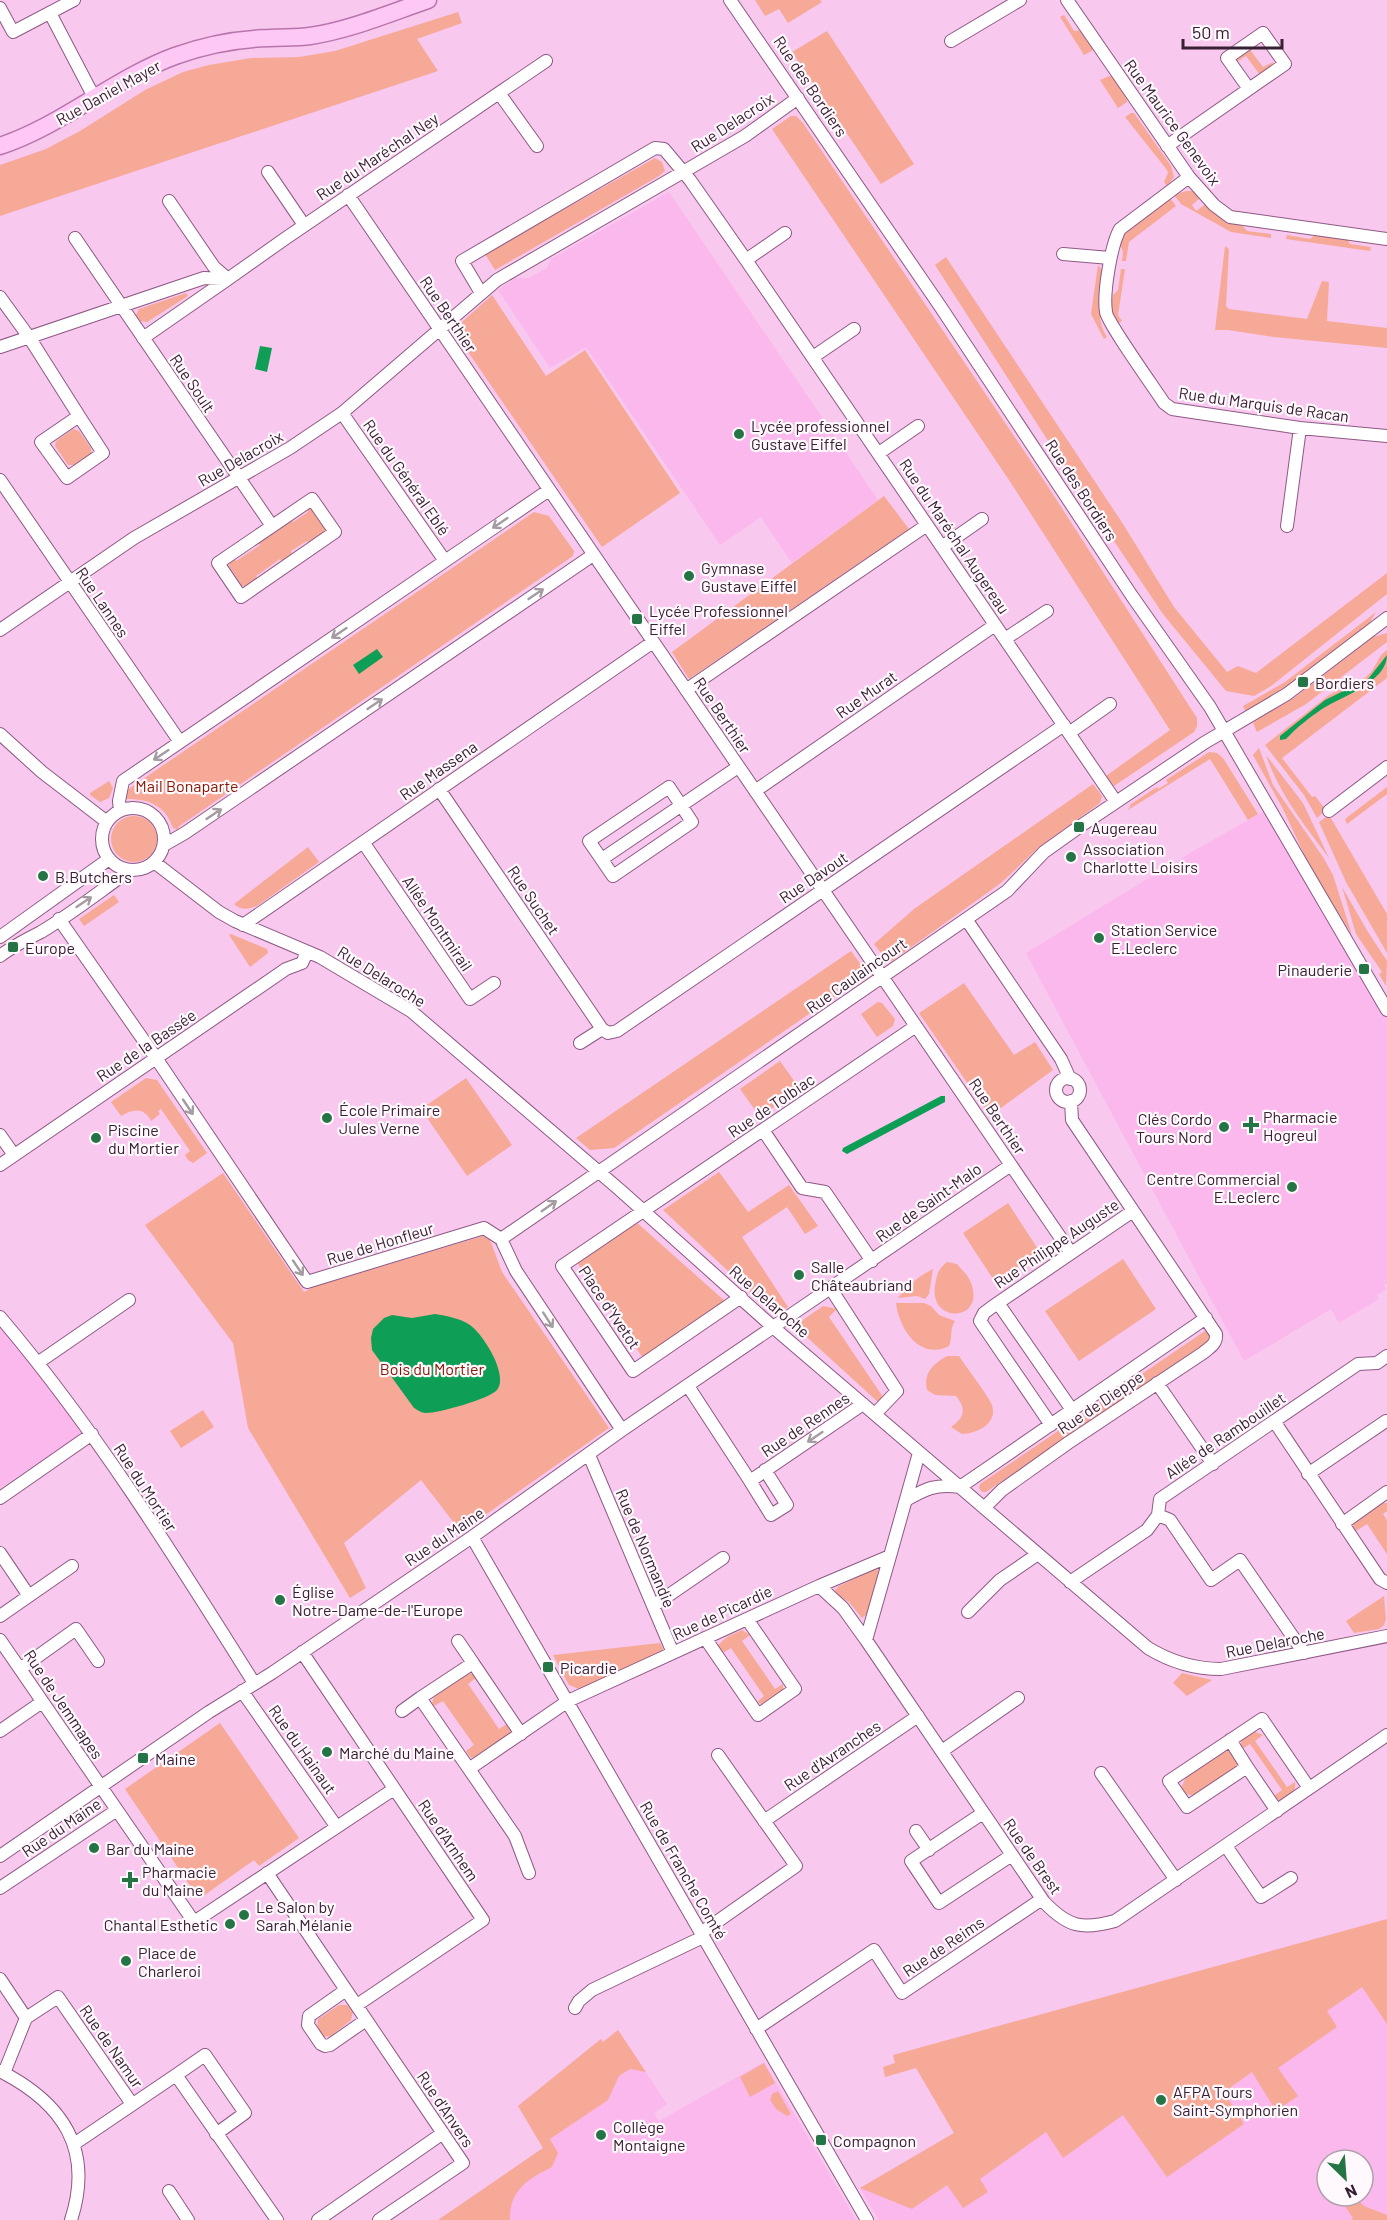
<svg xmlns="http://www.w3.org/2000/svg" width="1387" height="2220" font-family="Barlow,sans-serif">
<rect width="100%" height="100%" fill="#f8c8ee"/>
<path fill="#fab8ed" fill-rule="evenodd" d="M669 192 878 500 792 563 761 517 720 545 586 347 550 368 498 290 515 278H529L547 268 551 259Z
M1270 808 1387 1010V1283L1384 1285 1386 1289 1377 1295 1379 1299 1339 1323 1331 1309 1244 1361 1026 953 1195 850Z
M0 1327 71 1416 81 1434 0 1488Z
M1387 1939V2220H879L860 2188 954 2133 916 2068ZM1327 2160H1363V2196H1327Z
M618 2030 667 2104 654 2113 659 2121 764 2062 856 2220H438L543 2148 518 2106 601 2039 603 2042Z"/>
<path fill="#f7a997" d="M755 0H820L822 2 788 23 779 9 765 16Z
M458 12 462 23 417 39 438 71 0 216V165L46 149 80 131 145 90 183 72 209 65 251 58 299 57 335 51Z
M1064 15 1074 31 1082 30 1093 47 1092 51 1084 55 1060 17Z
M827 31 914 164 881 184 792 52Z
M1248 47 1263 67 1273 62 1272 66 1260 75 1246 56 1237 62 1236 57Z
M1109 76 1114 77 1127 100V102L1118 108 1100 80Z
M1131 113H1134L1171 166 1174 177 1167 186 1164 182 1168 173 1167 170 1125 117Z
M791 116H796L803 123 1045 482 1197 718V726L1194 732 1114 786 1106 776 1170 730 1009 480 772 129Z
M655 158 662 162 665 171 659 176 495 270 485 254Z
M1186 191H1192L1200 198 1192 205 1196 211 1206 204 1223 220 1241 224 1247 231 1271 234V238L1231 232 1181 204 1174 195Z
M1170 198 1176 206 1129 242 1126 261H1122L1123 252 1120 244 1125 232Z
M1316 234 1347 239 1350 244 1371 247 1370 251 1286 239 1287 235 1310 239Z
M1225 246 1229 249 1226 306 1229 309 1307 319 1322 281 1329 282 1327 321 1387 328V348L1274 337 1228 330H1215Z
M946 257 1123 524 1174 607 1227 672 1238 666 1256 673 1387 573V594L1271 686 1254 696 1226 691 1163 614 1079 489 935 265Z
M1098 265C1113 279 1089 311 1107 337L1104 339 1091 314Z
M1121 269H1125L1118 315 1122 321 1117 324 1111 315V306L1113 295 1118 290Z
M186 293 188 296 147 322 140 321 136 315 139 309Z
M492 295 546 376 585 350 680 493 602 547 453 330Z
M73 429 79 431 91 448V454L74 465H68L55 446 56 441Z
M884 496 909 529 689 679 672 652Z
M307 508 313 509 326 529 325 534 309 544 307 541 291 551 293 555 282 563 280 559 256 576 258 579 247 586H242L229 566 230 561 234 558 236 561 260 545 258 542 291 520 293 522 308 512Z
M534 512 549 516 574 551 573 556 178 827 179 830 173 828C165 805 149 799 126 799L125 797 127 790Z
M1376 612 1369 624 1288 686 1245 711 1243 706 1285 682Z
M1387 633V642L1306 704 1257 732 1253 723 1256 720 1294 698 1373 637Z
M1387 650V678L1282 758 1312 797 1315 796 1326 810 1317 818 1304 795 1265 745 1329 695 1366 677 1372 671 1381 655Z
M1259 748 1273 785 1323 857 1333 875 1352 935 1311 869 1283 809 1253 755Z
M1209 752 1217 753 1223 758 1258 814 1248 820 1210 759 1128 810 1131 804 1157 787 1158 789 1168 783 1166 780Z
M1266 755 1303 803 1329 858C1305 826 1279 794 1266 755Z
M109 781 113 788 109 798 100 802 90 795V793Z
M1093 784 1102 796 1100 803 1039 847 1001 883 889 963 874 944 914 909Z
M1387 787V794L1347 824 1345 819Z
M1329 815 1387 914V953L1346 882 1319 822Z
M111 839a23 23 0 1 1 46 0a23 23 0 1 1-46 0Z
M308 847 319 862 257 906C248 909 242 911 234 904Z
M1342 887 1368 932 1387 961 1386 986 1379 974 1382 972 1356 934Z
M114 895 119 902 84 926 79 919Z
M231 934 267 949 268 953 250 967 229 935Z
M851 951 864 969 863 977 614 1148 590 1150 576 1138Z
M964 983 1014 1055 1035 1042 1053 1070 990 1116 919 1013Z
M878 1002 882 1003 895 1019 893 1026 877 1037 861 1014Z
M780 1061 800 1089 760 1117 740 1089Z
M146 1078 157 1080 207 1153 193 1163 188 1160 185 1155 190 1151 161 1109 158 1111 160 1114 151 1121C144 1107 133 1109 121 1116L111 1102Z
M466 1078 512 1145 467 1176 421 1109Z
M719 1172 748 1212 789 1185 818 1226 805 1234 787 1207 742 1237 788 1307 775 1315 663 1210Z
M223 1173 304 1292 313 1287 483 1236 490 1240 502 1272 609 1428 461 1532 421 1480 344 1543 366 1588 350 1598 248 1428 233 1343 145 1225Z
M1008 1203 1040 1252 995 1282 963 1233Z
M635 1221 726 1302 643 1358 576 1261Z
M1123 1259 1156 1309 1079 1361 1045 1311Z
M947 1262 957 1264C961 1269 969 1276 971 1283 986 1322 929 1324 935 1286 937 1274 938 1269 947 1262Z
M933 1269 929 1294 925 1299 917 1296 898 1298C908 1285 919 1276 933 1269Z
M896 1303H924L931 1306 939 1315 955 1321C949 1330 953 1337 949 1346 920 1361 899 1329 896 1303Z
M823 1306 837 1309 829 1317 883 1397 878 1402 799 1330 800 1322Z
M1205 1331H1209L1212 1335 1210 1340 986 1492H982L979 1488 980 1484Z
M947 1356H959C966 1367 988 1395 992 1405 998 1424 977 1433 962 1434L951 1427C964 1418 967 1409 956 1396L935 1395 927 1390C923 1373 933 1364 947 1356Z
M203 1410 214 1427 181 1448 170 1431Z
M1382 1503H1387V1511L1383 1514 1387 1520V1554L1367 1524 1356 1531 1353 1526 1356 1520Z
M875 1569 879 1570V1575L867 1614 862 1618 849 1602 837 1595 835 1590 839 1586Z
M1384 1596 1386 1619 1384 1625 1379 1629 1354 1633 1346 1621Z
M742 1630 750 1635 742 1641 775 1689 783 1684V1692L765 1705 757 1702 764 1696 731 1648 723 1653 718 1645 727 1637Z
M660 1643 664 1651 579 1689 569 1685 553 1655Z
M1182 1673 1212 1680 1187 1696 1173 1683Z
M467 1674H473L476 1678 468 1684 499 1729 508 1723 511 1728 510 1733 475 1757 471 1758 466 1751 474 1745 443 1701 434 1706 432 1703 434 1697Z
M220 1723 299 1838 259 1866 254 1860 199 1899 125 1789Z
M1253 1731 1263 1735 1255 1741 1287 1787 1295 1782C1297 1792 1288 1800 1278 1800L1274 1796 1282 1790 1250 1744 1242 1749C1239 1739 1245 1736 1253 1731Z
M1228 1751 1233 1752 1238 1762 1237 1767 1197 1795C1189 1796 1186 1795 1181 1788L1186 1777 1222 1752Z
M1387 1919V2024L1362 1987 1327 2011 1337 2027 1278 2068 1298 2096 1276 2111 1252 2072 1224 2092 1244 2124 1167 2177 1123 2115 1063 2158 1046 2132 980 2179 988 2192 963 2208 947 2185 912 2209 860 2188 954 2133 916 2068 885 2077 883 2067 895 2063 893 2055Z
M339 2005H347L353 2012 351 2020 331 2036 322 2037 317 2030 318 2019Z
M618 2030 646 2072 630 2069 619 2076 608 2100 550 2139 558 2153 552 2167C528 2179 509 2190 510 2220H438L543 2148 518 2106 601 2039 603 2042Z
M764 2063 775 2083 750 2097 740 2077Z
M778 2091 791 2114 787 2116 776 2109 770 2100 772 2094Z
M1355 2197 1364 2206 1387 2215V2220H1351L1353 2218 1344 2205Z"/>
<path fill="#0e9e56" d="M260 346 272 348 267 372 255 369Z
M377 649 383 657 359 674 353 665Z
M1387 655C1387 682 1341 697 1322 709 1309 718 1297 727 1286 739L1280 740V736L1325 700 1368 679Z
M941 1096H945V1102L847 1154 842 1151 843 1148Z
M435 1314C447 1316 459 1318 470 1325 483 1334 509 1375 497 1390 489 1399 439 1413 426 1413 421 1413 418 1410 414 1408L372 1350 371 1338 373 1329 384 1318 392 1315 412 1318Z"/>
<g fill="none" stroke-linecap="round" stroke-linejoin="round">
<defs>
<path id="minor" d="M730 0 940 306 1132 596 1210 707 1387 1010
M1067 0 1189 177 1214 205 1230 217 1387 239
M0 8 13 32 74 0
M50 13 95 99
M951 41 1020 0
M499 93 537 146
M1167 146 1285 64 1263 33 1227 58 1249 89
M268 172 304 225
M1189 177 1120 229C1111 245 1103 293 1106 312 1107 322 1155 389 1164 403L1172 409 1300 428 1387 436
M348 195 1071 1253
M75 238 272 526
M1063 254 1110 258
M746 260 785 233
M481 293 462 261 655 148 664 149 690 180 746 260 1116 802
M0 297 29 337 79 416 41 442 67 478 103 453 79 416
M143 338 228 279 214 267 169 201
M0 347 204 278 228 279 286 238 546 61
M813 357 854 329
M342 413 445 561
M879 453 918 426
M0 480 180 742
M312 499 335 532 241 597 218 563Z
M1287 526 1300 428
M942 547 982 519
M0 630 134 538 290 448 342 413 497 280 745 136 798 98
M1005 639 1047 611
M686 690 927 525
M1069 733 1110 704
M0 734 42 772 107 822
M669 787 692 822 613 876 589 841Z
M439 789 602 1029
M755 791 995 625
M102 839a31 31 0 1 1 62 0a31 31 0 1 1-62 0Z
M120 811 119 801 123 781 549 490
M1329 811 1387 767
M363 842 470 999 494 983
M164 845 185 833 593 555
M602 859 738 767
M154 862 219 912 235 921 320 957 411 1011 620 1190 774 1328 1148 1648C1171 1662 1194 1669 1221 1669L1387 1636
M59 919 156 1058 307 1282 484 1228 501 1239 516 1271 622 1430
M966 919 1061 1059 1070 1079
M243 925 653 642
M0 937 109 859
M0 956C13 946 27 939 41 932 68 916 94 896 119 878L127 870
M580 1043 602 1029 608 1033 617 1031 1064 725
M1056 1090a12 12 0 1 1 24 0a12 12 0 1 1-24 0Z
M763 1130 802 1188 825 1192 872 1261
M0 1135 14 1155
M0 1165 286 969 302 963 307 952
M501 1239 1007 891 1044 852 1079 827 1204 743 1287 694 1387 618
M831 1289 897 1391 875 1414
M741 1297 633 1371 562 1266 916 1026
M998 1303 1072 1410
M0 1317C96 1430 175 1557 254 1683
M39 1362 129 1300
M1157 1383 1213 1464
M688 1386 750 1481 863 1404
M1274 1421 1380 1579 1387 1583
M1051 1425 980 1321 984 1313 992 1307 1133 1211
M589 1455 673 1653
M1308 1474 1386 1421
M750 1481 771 1515 787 1505 765 1470
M0 1498 92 1434
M906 1500C927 1488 935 1484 960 1487L1206 1318
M984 1508 1002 1490 1068 1443 1203 1353C1210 1347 1217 1344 1216 1334L1072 1120 1071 1101
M1158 1515 1170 1520 1211 1580 1240 1560 1304 1653
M1342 1524 1387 1492
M472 1537 867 2220
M0 1553 29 1596
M1070 1582 1147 1530 1158 1515 1160 1499 1358 1364 1377 1363 1387 1356
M819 1586 843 1608 866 1640 1044 1902C1068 1927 1082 1930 1115 1921L1387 1735
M653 1606 723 1558
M968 1612 1000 1580 1038 1554
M0 1616 72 1566
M705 1638 758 1715 795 1689 747 1619
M0 1640 194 1922 394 1789
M866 1640 890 1556
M458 1641 473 1663
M302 1652 483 1920 357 2005
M20 1669 76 1629 98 1661
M242 1691 336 1826
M402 1711 420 1698
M0 1731 42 1702
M521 1734 473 1663 420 1698 469 1769 568 1701 819 1586 890 1556 919 1453
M1230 1740 1247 1767
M942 1751 1018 1698
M469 1769 515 1836 529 1873
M1101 1773 1176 1880
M1277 1811 1247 1767 1187 1807 1169 1781 1262 1719 1309 1788
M983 1813 911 1861 939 1903 1012 1855
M764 1821 918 1716
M916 1831 929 1850
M1226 1846 1261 1897 1291 1878
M0 1856 209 1712 272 1673 472 1537 622 1430 1011 1165
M267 1873 463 2163 379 2220
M0 1888 117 1810
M701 1933 796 1866 718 1755
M0 1979 26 2018
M346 1990 309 2016 308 2025 321 2044 325 2046 330 2045 366 2020
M575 2008 579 2001 592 1990 703 1937
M756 2029 874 1950 902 1993 1042 1899
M0 2071C63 2103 94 2149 71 2220
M4 2073 26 2018 58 1997 132 2104
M176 2075 205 2055 245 2113 216 2134
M74 2144 176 2075 277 2220
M169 2191 188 2220
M318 2220 443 2133"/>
<path id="major" d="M0 146C63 125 113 79 175 56 205 45 237 39 269 38 282 37 297 38 310 36 350 30 390 13 428 0"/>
</defs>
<use href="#minor" stroke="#8d5984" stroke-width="14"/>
<use href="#major" stroke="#b875ac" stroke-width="19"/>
<use href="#minor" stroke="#fff" stroke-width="12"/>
<use href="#major" stroke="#fec8f5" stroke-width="16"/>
</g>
<defs><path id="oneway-shaft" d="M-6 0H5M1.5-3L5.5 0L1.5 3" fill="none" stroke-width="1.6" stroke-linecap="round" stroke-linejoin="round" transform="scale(1.5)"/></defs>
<g stroke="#a59ba3">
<use href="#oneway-shaft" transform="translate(500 523) rotate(146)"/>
<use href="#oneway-shaft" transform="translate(536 594) rotate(-34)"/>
<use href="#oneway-shaft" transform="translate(339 633) rotate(146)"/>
<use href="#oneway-shaft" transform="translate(375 704) rotate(-34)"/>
<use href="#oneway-shaft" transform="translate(161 755) rotate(146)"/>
<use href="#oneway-shaft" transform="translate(214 814) rotate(-34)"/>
<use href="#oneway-shaft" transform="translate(84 902) rotate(-34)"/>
<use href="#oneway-shaft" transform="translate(188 1107) rotate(56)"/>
<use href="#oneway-shaft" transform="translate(549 1206) rotate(-35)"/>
<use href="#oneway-shaft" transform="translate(298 1268) rotate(56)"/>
<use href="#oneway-shaft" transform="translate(548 1320) rotate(57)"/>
<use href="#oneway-shaft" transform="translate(815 1437) rotate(146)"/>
</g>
<g fill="#257445" stroke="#fff8fd" stroke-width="2">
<circle cx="739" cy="434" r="6"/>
<circle cx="689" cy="576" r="6"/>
<rect x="631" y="613" width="12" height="12" rx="3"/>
<rect x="1297" y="676" width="12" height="12" rx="3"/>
<rect x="1073" y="821" width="12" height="12" rx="3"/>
<circle cx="1071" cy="857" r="6"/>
<circle cx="43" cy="876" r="6"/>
<circle cx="1099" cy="938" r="6"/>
<rect x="7" y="941" width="12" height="12" rx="3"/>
<rect x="1358" y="963" width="12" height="12" rx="3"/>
<circle cx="327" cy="1118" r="6"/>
<path d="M1248 1116h6v6h6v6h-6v6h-6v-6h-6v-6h6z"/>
<circle cx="1224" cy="1127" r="6"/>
<circle cx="96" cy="1138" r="6"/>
<circle cx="1292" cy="1187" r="6"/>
<circle cx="799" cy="1275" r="6"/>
<circle cx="280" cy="1600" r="6"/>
<rect x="542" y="1661" width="12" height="12" rx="3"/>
<circle cx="327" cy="1752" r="6"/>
<rect x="137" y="1752" width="12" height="12" rx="3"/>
<circle cx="94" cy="1848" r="6"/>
<path d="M127 1871h6v6h6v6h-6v6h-6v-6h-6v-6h6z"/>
<circle cx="244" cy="1915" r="6"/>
<circle cx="230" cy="1924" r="6"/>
<circle cx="126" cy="1961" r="6"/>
<circle cx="1161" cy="2100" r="6"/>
<circle cx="601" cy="2135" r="6"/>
<rect x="815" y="2134" width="12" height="12" rx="3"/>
</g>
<g text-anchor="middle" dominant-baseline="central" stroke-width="4.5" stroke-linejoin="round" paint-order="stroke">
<g font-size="16" fill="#362032" stroke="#fff8fd">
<text transform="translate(811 86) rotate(56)">Rue des Bordiers</text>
<text transform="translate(108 92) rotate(-29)">Rue Daniel Mayer</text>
<text transform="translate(732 122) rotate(-33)">Rue Delacroix</text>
<text transform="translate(1173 122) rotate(54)">Rue Maurice Genevoix</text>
<text transform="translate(377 156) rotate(-34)">Rue du Maréchal Ney</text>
<text transform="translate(449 314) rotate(56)">Rue Berthier</text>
<text transform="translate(193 383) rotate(56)">Rue Soult</text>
<text transform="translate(1264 404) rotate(8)">Rue du Marquis de Racan</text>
<text transform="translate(240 458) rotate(-30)">Rue Delacroix</text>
<text transform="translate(407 477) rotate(55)">Rue du Général Eblé</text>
<text transform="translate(1082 490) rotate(57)">Rue des Bordiers</text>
<text transform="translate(955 536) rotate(56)">Rue du Maréchal Augereau</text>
<text transform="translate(103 602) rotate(56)">Rue Lannes</text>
<text transform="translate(866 694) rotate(-35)">Rue Murat</text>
<text transform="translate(723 715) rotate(56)">Rue Berthier</text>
<text transform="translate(438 770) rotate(-35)">Rue Massena</text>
<text transform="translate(813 877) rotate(-34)">Rue Davout</text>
<text transform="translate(534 900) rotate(56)">Rue Suchet</text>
<text transform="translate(438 923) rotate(56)">Allée Montmirail</text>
<text transform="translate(856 975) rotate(-35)">Rue Caulaincourt</text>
<text transform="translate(382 976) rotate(32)">Rue Delaroche</text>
<text transform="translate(146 1045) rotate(-34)">Rue de la Bassée</text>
<text transform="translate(771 1105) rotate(-34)">Rue de Tolbiac</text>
<text transform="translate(998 1116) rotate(56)">Rue Berthier</text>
<text transform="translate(928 1202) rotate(-35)">Rue de Saint-Malo</text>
<text transform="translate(380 1243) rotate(-17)">Rue de Honfleur</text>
<text transform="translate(1056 1243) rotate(-34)">Rue Philippe Auguste</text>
<text transform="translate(770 1301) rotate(41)">Rue Delaroche</text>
<text transform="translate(610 1307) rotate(56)">Place d'Yvetot</text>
<text transform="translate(1100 1402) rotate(-34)">Rue de Dieppe</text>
<text transform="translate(805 1424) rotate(-34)">Rue de Rennes</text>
<text transform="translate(1225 1435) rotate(-34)">Allée de Rambouillet</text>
<text transform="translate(146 1487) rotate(57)">Rue du Mortier</text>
<text transform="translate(444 1536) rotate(-34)">Rue du Maine</text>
<text transform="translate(646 1548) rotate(67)">Rue de Normandie</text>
<text transform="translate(722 1612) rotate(-25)">Rue de Picardie</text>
<text transform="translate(1275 1642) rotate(-11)">Rue Delaroche</text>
<text transform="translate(64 1704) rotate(56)">Rue de Jemmapes</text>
<text transform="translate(303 1749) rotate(55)">Rue du Hainaut</text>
<text transform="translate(832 1755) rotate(-34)">Rue d'Avranches</text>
<text transform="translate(61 1827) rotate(-34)">Rue du Maine</text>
<text transform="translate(449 1840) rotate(56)">Rue d'Arnhem</text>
<text transform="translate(1033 1856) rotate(55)">Rue de Brest</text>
<text transform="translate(684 1870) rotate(60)">Rue de Franche Comté</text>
<text transform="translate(943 1946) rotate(-34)">Rue de Reims</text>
<text transform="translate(112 2046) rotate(55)">Rue de Namur</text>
<text transform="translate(446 2109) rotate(56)">Rue d'Anvers</text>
</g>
<g font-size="16" fill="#362032" stroke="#fff8fd" text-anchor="start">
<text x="751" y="425">Lycée professionnel<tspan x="751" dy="18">Gustave Eiffel</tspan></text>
<text x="701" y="567">Gymnase<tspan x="701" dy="18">Gustave Eiffel</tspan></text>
<text x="649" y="610">Lycée Professionnel<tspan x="649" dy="18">Eiffel</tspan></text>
<text x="1315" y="682">Bordiers</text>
<text x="1091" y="827">Augereau</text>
<text x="1083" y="848">Association<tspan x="1083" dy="18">Charlotte Loisirs</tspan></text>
<text x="55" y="876">B.Butchers</text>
<text x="1111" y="929">Station Service<tspan x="1111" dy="18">E.Leclerc</tspan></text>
<text x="25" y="947">Europe</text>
<text x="1352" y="969" text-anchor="end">Pinauderie</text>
<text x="339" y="1109">École Primaire<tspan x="339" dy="18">Jules Verne</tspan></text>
<text x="1263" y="1116">Pharmacie<tspan x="1263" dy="18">Hogreul</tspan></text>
<text x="1212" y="1118" text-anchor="end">Clés Cordo<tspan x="1212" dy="18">Tours Nord</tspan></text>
<text x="108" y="1129">Piscine<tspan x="108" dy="18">du Mortier</tspan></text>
<text x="1280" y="1178" text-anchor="end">Centre Commercial<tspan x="1280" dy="18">E.Leclerc</tspan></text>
<text x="811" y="1266">Salle<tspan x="811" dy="18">Châteaubriand</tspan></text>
<text x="292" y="1591">Église<tspan x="292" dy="18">Notre-Dame-de-l'Europe</tspan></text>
<text x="560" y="1667">Picardie</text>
<text x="339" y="1752">Marché du Maine</text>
<text x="155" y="1758">Maine</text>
<text x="106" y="1848">Bar du Maine</text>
<text x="142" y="1871">Pharmacie<tspan x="142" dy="18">du Maine</tspan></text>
<text x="256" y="1906">Le Salon by<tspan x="256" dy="18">Sarah Mélanie</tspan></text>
<text x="218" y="1924" text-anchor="end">Chantal Esthetic</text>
<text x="138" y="1952">Place de<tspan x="138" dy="18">Charleroi</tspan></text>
<text x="1173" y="2091">AFPA Tours<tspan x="1173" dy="18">Saint-Symphorien</tspan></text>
<text x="613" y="2126">Collège<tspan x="613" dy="18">Montaigne</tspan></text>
<text x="833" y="2140">Compagnon</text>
</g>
<g font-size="16" fill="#851700" stroke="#fff8fd">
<text x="187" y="785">Mail Bonaparte</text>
<text x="432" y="1368">Bois du Mortier</text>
</g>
</g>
<g transform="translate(1345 2178) rotate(155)"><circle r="28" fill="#fff8fd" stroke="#afa2ac" stroke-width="1.5"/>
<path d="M0-4.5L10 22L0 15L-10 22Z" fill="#257445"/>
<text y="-9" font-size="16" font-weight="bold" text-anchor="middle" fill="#362032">N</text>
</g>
<path d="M1183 39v9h99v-9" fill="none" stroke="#362032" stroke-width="3"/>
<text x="1192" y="39" font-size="18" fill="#362032" stroke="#fff8fd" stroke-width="4.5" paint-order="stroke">50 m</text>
</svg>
